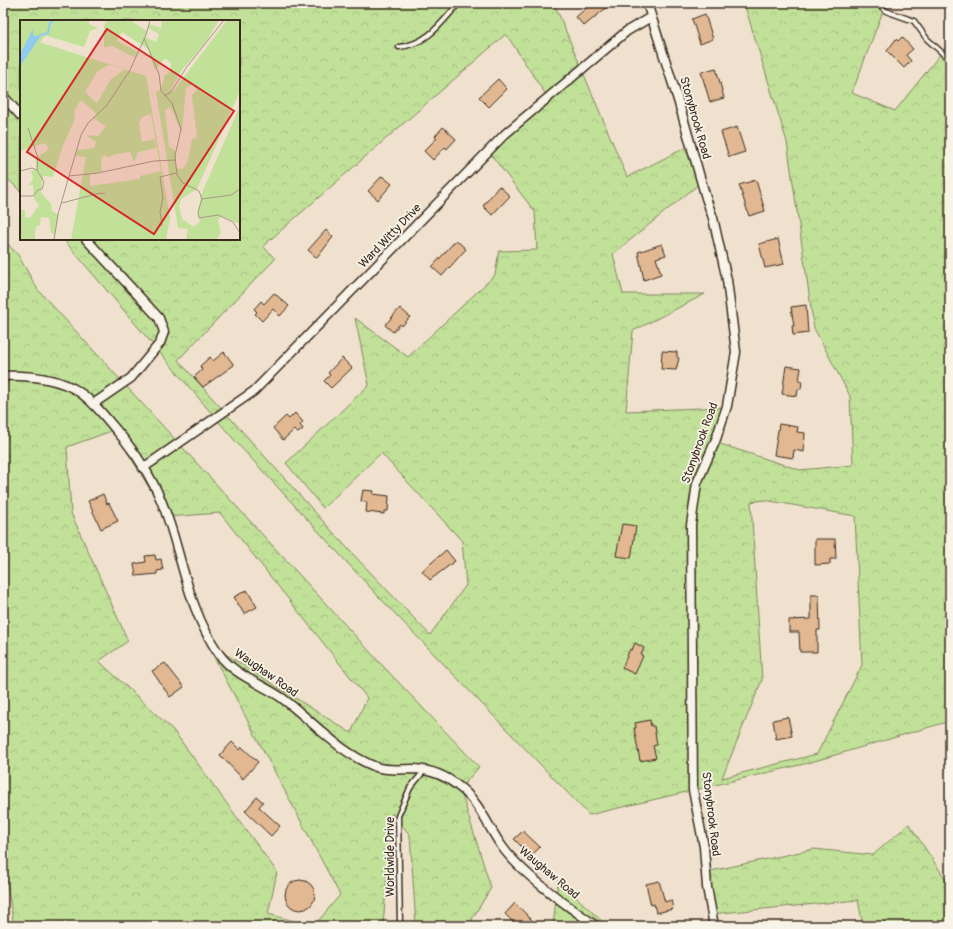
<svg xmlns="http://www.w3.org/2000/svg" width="953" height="929" font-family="Pangolin,sans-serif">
<defs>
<pattern id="forest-crowns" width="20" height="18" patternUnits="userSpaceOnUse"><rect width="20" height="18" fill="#c1e199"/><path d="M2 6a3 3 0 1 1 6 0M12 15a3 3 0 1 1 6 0" fill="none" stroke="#a7c183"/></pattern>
</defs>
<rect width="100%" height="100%" fill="#f0e1ce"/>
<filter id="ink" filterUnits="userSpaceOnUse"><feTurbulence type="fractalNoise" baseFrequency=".025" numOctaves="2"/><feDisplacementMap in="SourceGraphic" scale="8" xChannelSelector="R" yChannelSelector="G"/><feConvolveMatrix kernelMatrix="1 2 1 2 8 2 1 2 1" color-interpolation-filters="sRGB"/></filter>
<g filter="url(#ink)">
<path fill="url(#forest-crowns)" stroke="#7e865c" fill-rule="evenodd" d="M3 3H554L627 177 685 148 699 184 613 254 623 294H705L633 331 626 411 725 407 714 442 800 470 853 465 850 396 814 328 787 142 744 3H886L852 93 895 111 950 42V721L808 763 589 815 378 596 236 442 63 239H239V21H21V192L3 174ZM506 34 548 98 489 152 535 212 537 250 499 251 495 275 408 357 355 318 369 385 286 463 323 508 381 453 462 541 466 585 430 635 349 550 178 360 275 259 263 246ZM764 500 855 516 862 665 817 754 722 778 762 680 751 502Z
M3 239 18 255 38 290 382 665 479 767 460 789 491 888 472 919 476 926H416L410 835 392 813 383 926H314L340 895 206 642 351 733 367 698 220 513 167 517 114 430 67 447 71 513 128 641 99 661 173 730 277 872 268 914 312 926H14L3 859Z
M909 824 950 886V926H863L858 900 711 914 706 872 814 849 873 855Z
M558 880 607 926H553Z"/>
<path fill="#e1b892" stroke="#3b2a1e" d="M592 3H612L584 26 576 17Z
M705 14 713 39 700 44 692 19Z
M902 37 913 49 906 55 911 61 904 68 887 51 896 39 898 41Z
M716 68 724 98 710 102 701 72Z
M498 79 507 89 489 107 479 97Z
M443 127 456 139 447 149 445 147 433 160 424 151 437 138 435 136Z
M737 127 745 152 729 157 721 132Z
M382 176 392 184 378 200 368 191Z
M756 180 765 211 749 216 739 185Z
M499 186 510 196 492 215 483 206Z
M326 230 333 237 317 258 308 250Z
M778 239 784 264 765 268 759 244Z
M456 240 466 249 442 276 432 267Z
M662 244 666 255 656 258 661 274 644 280 638 252Z
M274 293 289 306 280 316 273 309 262 321 255 314 257 312 254 309 261 301 264 304Z
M806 305 808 333 793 335 792 326H794L791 307Z
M400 308 410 317 402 326 400 324 393 332 385 325Z
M662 351 677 352V357L679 358 676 370 661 369Z
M224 352 234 365 203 387 194 377 202 370 200 366 210 357 213 361Z
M342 358 352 368 331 388 324 381 330 375 328 373Z
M786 366 801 368 799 381H802L801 389H798L797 396 782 394Z
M295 413 303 422 300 425 303 429 298 433 294 430 283 440 273 428 286 416 289 419Z
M779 424 798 427 797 432 805 433 804 452 794 450 793 458 774 455Z
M363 490 374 491 373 494 389 496 388 511H384V514L366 512 367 502 361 501Z
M103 494 107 504 109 503 118 521 101 529 88 501Z
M622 524 636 526 631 558 616 556Z
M815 539H835L836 559H830V564L815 565Z
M446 550 455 561 430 580 422 571Z
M155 555 156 560 161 559 163 570 157 571V574L136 576 134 564 146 562 145 556Z
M247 590 257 607 244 614 234 597Z
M811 595H819L820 630H817V652H800L799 632H789V620L811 619Z
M635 643 644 648 641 655 643 656 635 674 622 668 630 649 632 650Z
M165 663 184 687 170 697 152 671Z
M788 717 792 736 776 739 773 720Z
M650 720 651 726H654L657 745 653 746 656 758 640 761 634 728H636L635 723Z
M232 742 240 750 242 747 258 762 243 779 220 755Z
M257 797 263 802 259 807 280 826 271 836 245 811Z
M523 831 540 847 531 856 514 839Z
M285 895a15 15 0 1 1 30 0a15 15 0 1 1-30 0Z
M659 881 665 902 671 900 673 909 656 913 654 904 651 905 646 884Z
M515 903 538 926H517L505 914Z"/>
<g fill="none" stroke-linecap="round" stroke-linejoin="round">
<defs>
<path id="service" d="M877 3 886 11 914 21 927 39 950 60
M399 47C428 44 441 23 459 3
M400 926 398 816 410 788 424 771"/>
<path id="minor" d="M647 3 678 100 706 198 713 218 727 280 736 352 727 406 715 442 697 483 691 525 693 790 704 847 707 887 714 926
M3 96 21 116
M86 239 159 318 164 332 160 343 131 378 93 404
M3 376C28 375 62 378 82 394 93 402 103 414 112 425 129 444 144 465 156 489 182 543 183 602 219 654 234 675 262 684 282 698 314 722 338 752 376 767 388 771 402 769 415 769 430 770 446 776 458 786 479 801 487 825 501 845 519 872 569 907 596 926
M143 468 254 391 505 134 627 31 651 17"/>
</defs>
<use href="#service" stroke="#3b2a1e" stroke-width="7"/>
<use href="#minor" stroke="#3b2a1e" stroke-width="11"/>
<use href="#service" stroke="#f7f3e8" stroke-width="4"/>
<use href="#minor" stroke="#f7f3e8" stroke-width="8"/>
</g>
</g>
<g text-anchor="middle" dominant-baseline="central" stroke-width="3.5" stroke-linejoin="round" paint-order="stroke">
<g font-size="12" fill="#3b2a1e" stroke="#f7f3e8">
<text transform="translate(695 118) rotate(74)">Stonybrook Road</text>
<text transform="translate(390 236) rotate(-46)">Ward Witty Drive</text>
<text transform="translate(700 443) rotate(-70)">Stonybrook Road</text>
<text transform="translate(266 673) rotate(35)">Waughaw Road</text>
<text transform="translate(711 814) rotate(83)">Stonybrook Road</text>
<text transform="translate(390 857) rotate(-90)">Worldwide Drive</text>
<text transform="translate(549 873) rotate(40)">Waughaw Road</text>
</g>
</g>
<g transform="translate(20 20)">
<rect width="220" height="220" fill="#f0e1ce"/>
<path d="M0 0H69V4L78 8 70 11 64 27 0 8ZM87 0H110L127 11 125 17 136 22 139 14 128 8 129 4 141 8 142 0H199L186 22 162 50 151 69 152 73 207 0H220V71L177 169 161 179 159 186 162 199 174 207 180 201 178 194 181 175 220 86V204L201 196 198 201 201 213 196 220H166L168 209 158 208 136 72 141 70 145 55 150 52 151 43 145 38 135 50 128 29 102 12 97 21 118 32 115 38 92 26 84 27V6ZM172 65 177 70 172 75 177 118 172 119 168 140 163 149 156 148V131L149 127 145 90 150 87 162 112 166 67ZM0 16 126 56 150 198 146 220H51L66 137 56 136 57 130 74 128 76 122 66 115 78 116 86 106 73 98 77 94 61 80 55 89 54 101 42 128 33 157 24 156 22 160 21 173 31 184 32 191 39 195 35 215 31 213 29 198 21 197 20 205 17 206 15 212V220H0V190H5V197L10 198 19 185 14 179 13 165H9L13 159 11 150H17L15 139 29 129 25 123 0 131ZM90 44 105 49 91 59 77 83 65 72 77 52ZM131 94 141 151 120 156V159L70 166V154L82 152 81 140 84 135 89 138 92 135 110 132 114 142 118 132 136 128 135 119 122 122 119 103 122 97Z" fill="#c1e199" fill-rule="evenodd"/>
<path d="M0 0H64L63 21 26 15 18 25 33 35 28 52 19 46 12 65 17 97 0 99Z" fill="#c1e199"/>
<path d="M13 9V15L20 17 1 45 0 34Z" fill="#8fcbef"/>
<path fill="none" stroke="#8fcbef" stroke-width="2" d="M18 16 28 13 30 3 35 0"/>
<path fill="none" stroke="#a89888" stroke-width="1" d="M124 18 139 54 141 71 152 83 161 109 155 136 157 155 163 163 179 171 182 179 178 192 179 198 198 195 213 202 220 213M144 76 151 72 166 48 204 0M8 108 18 138 17 150M0 151 12 148 17 150 24 162 22 169 18 170 13 176H0M49 156 78 153 134 141 155 140M182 179 211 175 220 169M42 183 80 173 85 174M142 206 140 191 143 178 140 157 156 153M34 220 38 194 61 115 68 103 87 85 110 50 126 15 130 0"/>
<path fill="#d62828" fill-opacity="0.15" stroke="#d62828" stroke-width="2" d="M87 9 214 91 134 214 7 132Z"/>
<rect width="220" height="220" fill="none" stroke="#3b2a1e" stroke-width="2"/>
</g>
<rect width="953" height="929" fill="none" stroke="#f7f3e8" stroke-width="16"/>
<rect x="8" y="8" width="937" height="913" fill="none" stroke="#3b2a1e" stroke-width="1.5" filter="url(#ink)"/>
</svg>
